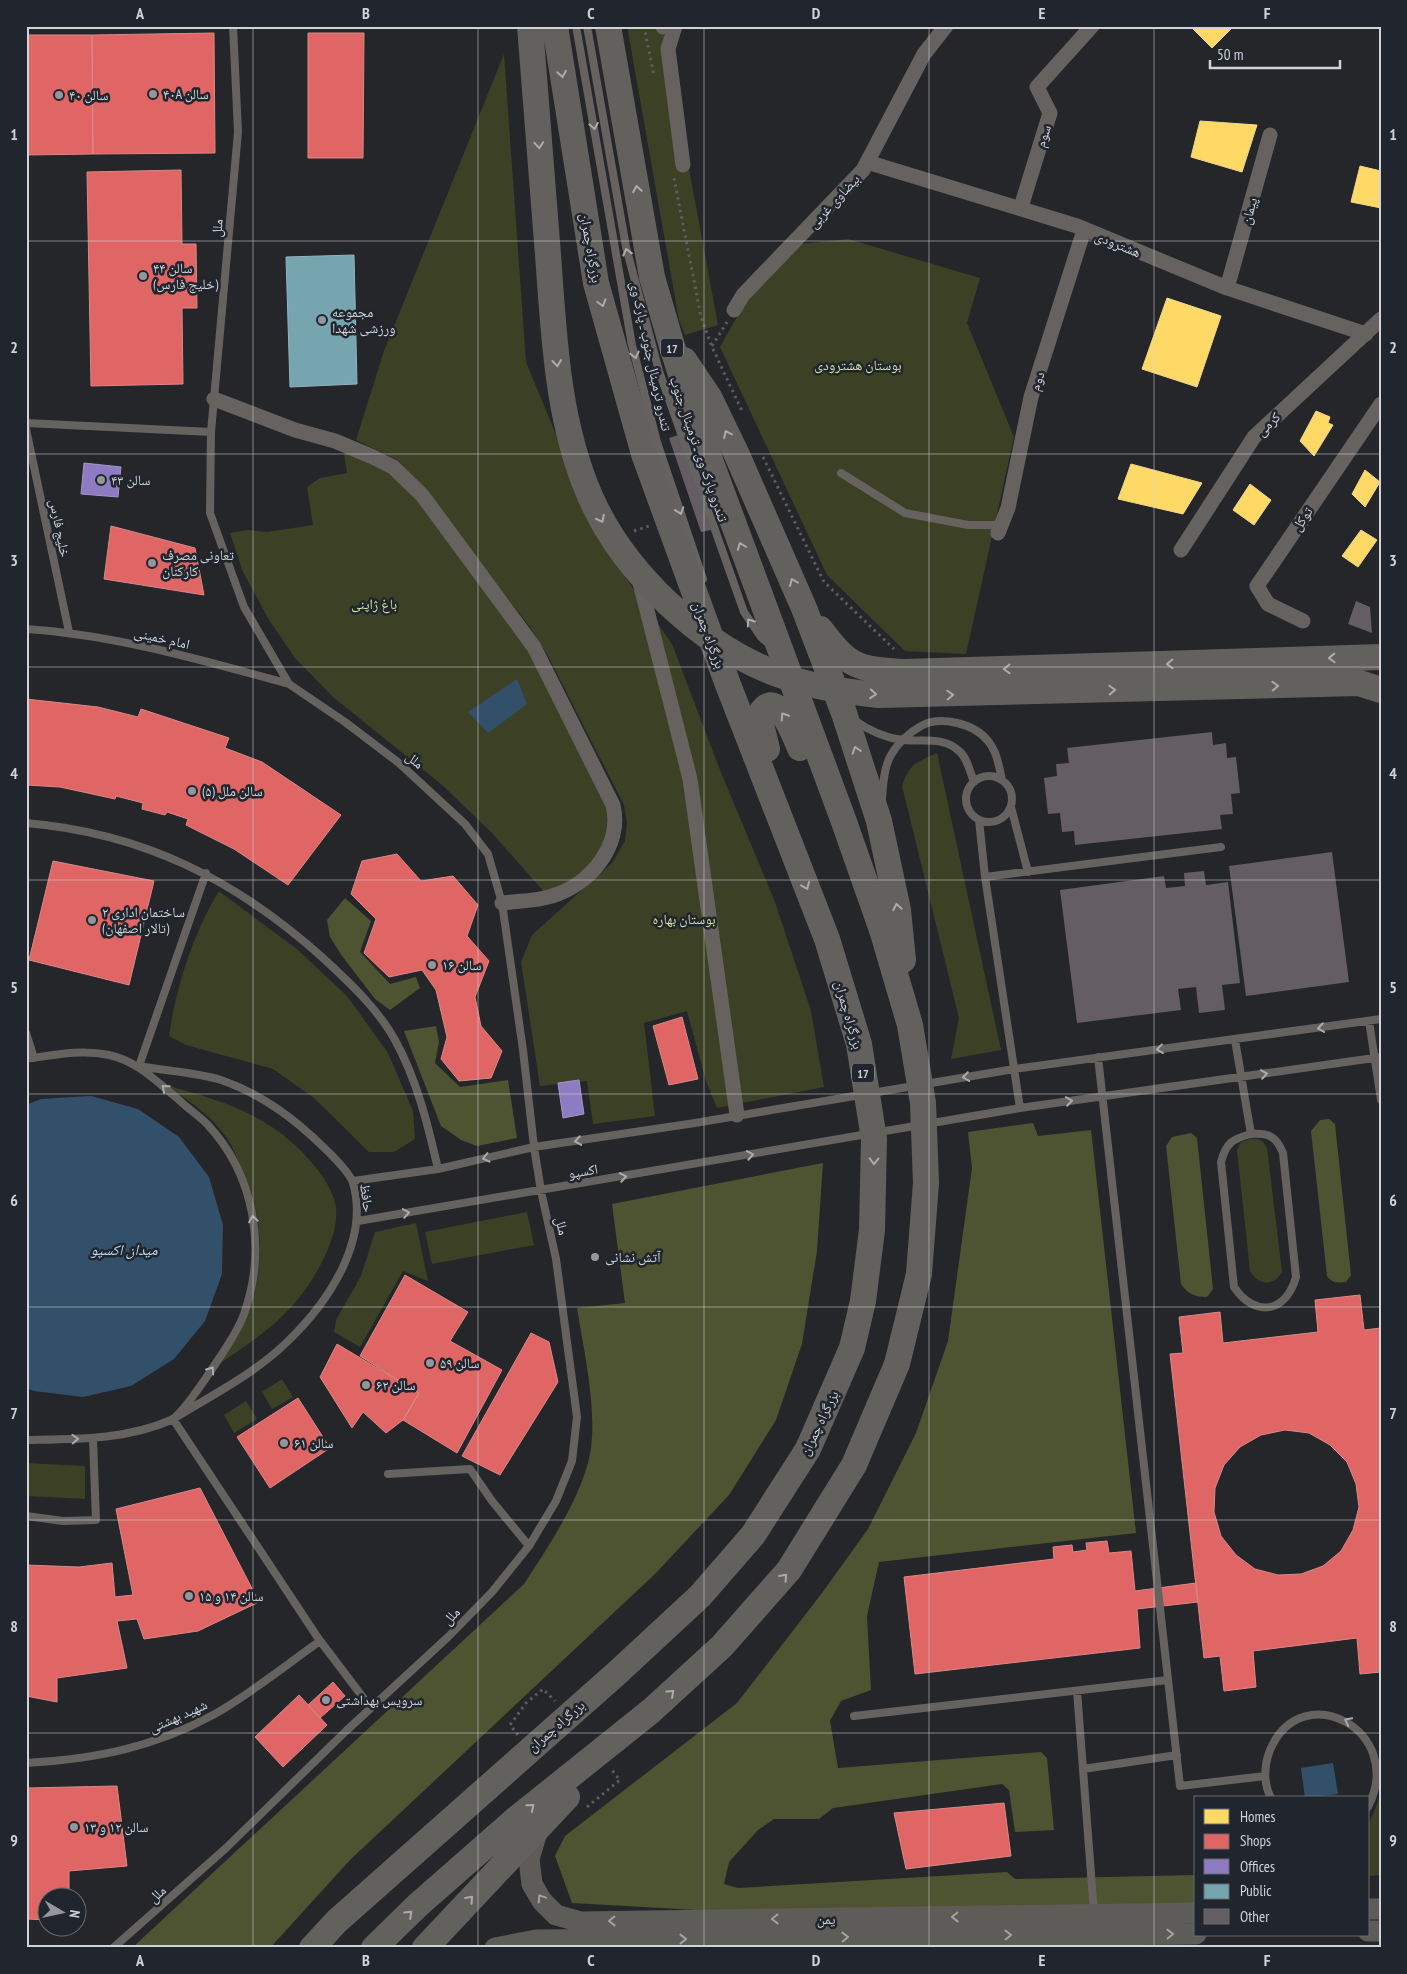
<svg xmlns="http://www.w3.org/2000/svg" width="1407" height="1974" font-family="'PT Sans Narrow','Noto Naskh Arabic',sans-serif">
<rect width="100%" height="100%" fill="#24262a"/>
<path fill="#3c4125" d="M627 26H660L664 34 718 325 685 335 679 320Z
M504 54 526 362 600 541 672 644 720 770 775 902 811 1011 824 1087 717 1108 706 1081 687 1011 644 1023 655 1116 593 1124 587 1081 540 1086 521 962 532 935 612 863 625 841 627 822 624 805 548 656 530 627 467 546 427 490 395 459 356 440 384 351Z
M848 239 980 278 967 323 1014 437 966 654 905 651 827 575 720 347 743 306 800 244Z
M364 450 400 477 531 654 609 811 607 844 577 879 545 893 492 833 441 784 333 697 295 658 269 620 243 572 230 533 248 530 267 532 313 525 307 487 320 478 347 473 344 454Z
M937 753 1001 1050 951 1059 959 1018 902 786C909 764 917 762 937 753Z
M219 891 298 950 347 996 388 1053 413 1111 415 1139 394 1152H369L314 1098 273 1069 186 1045 169 1036C176 988 193 933 219 891Z
M163 1084C199 1095 237 1104 269 1125 294 1141 327 1173 335 1202 343 1233 313 1283 293 1305 272 1329 245 1346 219 1364 264 1306 273 1231 240 1165 236 1156 232 1145 227 1138 210 1114 187 1099 163 1084Z
M1250 1139C1259 1138 1263 1140 1267 1148L1282 1272C1274 1287 1258 1285 1250 1271L1237 1150 1241 1142Z
M527 1212 534 1245 432 1264 425 1232Z
M416 1223 428 1281 403 1271 360 1347 334 1332 336 1320 361 1276 375 1232Z
M282 1379 293 1397 272 1409 262 1392Z
M246 1401 257 1419 234 1433 224 1415Z
M26 1463 85 1466V1499L26 1496Z
M1381 1794V1875L1368 1876V1826Z"/>
<path fill="#4e5431" d="M345 898 371 921 360 952 390 984 416 977 420 988 390 1010 375 999 342 956 330 937 327 920Z
M436 1026 439 1042 435 1063 460 1087 508 1080 517 1138 477 1146 461 1140 441 1126 404 1031Z
M1329 1119 1335 1124 1351 1275 1346 1282C1338 1283 1332 1283 1327 1276L1311 1131 1320 1120Z
M1033 1123 1038 1136 1091 1130 1136 1533 879 1562 867 1616 871 1690 841 1701 830 1721 838 1768 1041 1752 1047 1758 1054 1830 1015 1832 1009 1790 1002 1784 833 1808 819 1819H774L758 1830 729 1862 724 1884 738 1888 1007 1872 1015 1879 1196 1875V1904L715 1911 572 1903 555 1856 565 1836 737 1703 822 1593 868 1529 916 1433 948 1341 972 1168 968 1132Z
M1191 1133 1197 1138 1213 1289 1207 1297C1195 1297 1188 1294 1181 1284L1166 1146 1172 1137Z
M823 1163 817 1251 802 1344 776 1420 729 1495 655 1574 350 1860 270 1948H132L524 1584C548 1547 576 1506 588 1463 600 1420 584 1352 577 1308L625 1303 612 1204Z"/>
<path fill="#33506b" d="M517 679 527 704 488 733 468 712Z
M91 1096 138 1109 179 1137 209 1177 223 1225 222 1274 205 1321 174 1359 131 1386 83 1397 34 1391 26 1388V1105L41 1099Z
M1333 1763 1338 1794 1305 1798 1301 1768Z"/>
<path fill="#ffd966" stroke="#f1d788" d="M1190 26H1234L1212 48Z
M1200 121 1257 125 1242 172 1191 157Z
M1360 166 1381 171V208L1351 202Z
M1167 298 1221 316 1197 387 1142 369Z
M1316 411 1330 417 1328 423 1333 425 1314 456 1300 441Z
M1131 464 1202 483 1183 514 1118 499Z
M1365 470 1380 482 1365 507 1352 494Z
M1250 484 1271 500 1254 525 1233 510Z
M1361 530 1377 540 1358 567 1342 556Z"/>
<path fill="#e06666" stroke="#db8788" fill-rule="evenodd" d="M214 33 215 153 93 154 92 35Z
M308 33H364L363 158H308Z
M26 35H92L93 154 26 155Z
M181 170 182 244H196L197 308H182L183 384 91 386 87 172Z
M111 526 195 548 204 595 104 579Z
M26 699 98 707 138 717 141 709 229 738 225 748 262 762 341 815 288 885 234 849 186 825 188 819 167 812 165 815 142 809 143 803 116 796 115 799 60 787 26 785Z
M397 854 421 881 453 876 478 905 467 936 489 961 475 997 481 1026 502 1051 491 1078 459 1081 441 1059 447 1037 436 990 422 970 389 977 364 953 376 919 351 894 362 861Z
M53 861 154 881 129 985 29 960Z
M682 1017 698 1079 669 1085 653 1026Z
M405 1275 468 1312 450 1341 502 1370 457 1453 403 1420 419 1393 360 1356Z
M1360 1295 1364 1330 1381 1328V1672L1360 1674 1357 1638 1253 1651 1256 1687 1224 1691 1220 1656 1204 1658 1170 1354 1183 1353 1179 1317 1220 1312 1223 1343 1318 1332 1315 1300ZM1285 1430 1309 1433 1330 1445 1347 1462 1356 1484 1359 1507 1353 1530 1341 1551 1323 1566 1301 1574 1278 1575 1255 1569 1236 1555 1221 1536 1214 1512 1215 1488 1224 1465 1240 1447 1261 1435Z
M531 1333 549 1342 558 1382 500 1475 462 1456Z
M337 1344 419 1393 403 1420 386 1433 363 1412 352 1428 320 1377Z
M298 1398 330 1448 270 1488 237 1437Z
M200 1488 259 1602 198 1631 144 1639 137 1619 117 1621 127 1668 57 1678V1702L26 1696V1565L79 1567 112 1563 115 1597 133 1595 116 1509Z
M1107 1541 1109 1553 1131 1551 1135 1591 1196 1583 1198 1602 1137 1609 1140 1648 915 1674 904 1577 1054 1559 1053 1547 1072 1545 1073 1552 1087 1550 1086 1543Z
M333 1682 345 1696 320 1718 308 1705Z
M299 1695 327 1725 283 1767 255 1737Z
M117 1786 127 1866 69 1871V1896H48V1920L26 1919V1788Z
M1004 1803 1011 1856 906 1869 894 1813Z"/>
<path fill="#8e7cc3" stroke="#a296c9" d="M84 463 121 467 118 497 81 494Z
M579 1080 584 1114 563 1118 558 1083Z"/>
<path fill="#76a5af" stroke="#91b3bb" d="M354 255 357 384 290 387 286 257Z"/>
<path fill="#645d63" d="M678 435 711 530 701 532 669 438Z
M1356 601 1370 607 1372 633 1348 624Z
M1212 732 1213 745 1226 743 1227 758 1236 757 1240 793 1231 794 1233 814 1220 815 1222 829 1075 845 1074 831 1062 832 1060 813 1048 814 1044 778 1057 776 1056 764 1069 763 1067 748Z
M1332 852 1349 982 1246 996 1229 866Z
M1204 871 1206 885 1228 882 1240 983 1222 985 1225 1010 1199 1013 1196 987 1178 989 1181 1010 1077 1023 1060 890 1164 876 1166 888 1185 886 1184 873Z"/>
<g fill="none" stroke-linecap="round" stroke-linejoin="round">
<path stroke="#5d5c5c" stroke-width="3" stroke-dasharray="2.5 4" stroke-linecap="butt" d="M644 26 654 76
M674 178 701 317 712 347 742 411
M712 346 727 322
M763 457 824 582 894 649
M634 531 649 526
M518 1735 510 1725 526 1703 543 1689 555 1701
M587 1807 620 1780 611 1769"/>
<path stroke="#65625f" stroke-width="8" d="M576 26 632 345 657 442 703 579
M587 26 626 247 659 371 744 612 761 637 769 644
M26 423 211 432
M26 429 69 632
M841 473 905 513 968 525H1003
M26 629C116 635 202 660 289 684
M854 720C868 730 886 738 903 740 923 742 943 736 959 751 967 757 970 772 974 782
M966 799a23 23 0 1 1 46 0a23 23 0 1 1-46 0Z
M882 799C883 785 884 767 891 755 898 743 910 732 921 726 941 715 975 724 988 741 997 752 999 766 1002 780
M1011 807 1028 872
M979 820 985 877 1020 1108
M26 823C144 833 236 880 323 958 349 982 378 1009 395 1040 417 1080 428 1125 438 1169
M985 877 1221 847
M1369 1021 1381 1100
M26 1033 34 1058
M1235 1040 1251 1134C1232 1139 1226 1143 1221 1162L1234 1287C1255 1318 1286 1313 1296 1277L1283 1153C1276 1136 1269 1133 1251 1134
M1098 1057 1180 1786 1265 1776
M26 1059C54 1055 81 1049 109 1055 137 1061 156 1081 178 1099 187 1108 198 1115 207 1124 255 1175 267 1249 244 1314 238 1331 226 1348 216 1363 208 1375 182 1415 171 1420 126 1440 75 1439 26 1440
M353 1181 438 1169 534 1147 695 1123 1014 1069 1381 1019
M358 1221 1020 1108 1381 1057
M388 1474 470 1469 492 1501 529 1546
M26 1516 63 1521 96 1520 93 1439
M318 1638 371 1708
M1077 1691 1094 1913
M854 1716 1168 1680
M26 1763C95 1759 152 1748 213 1715 249 1695 286 1665 320 1641L173 1419C212 1395 254 1374 286 1343 327 1304 370 1242 353 1183 349 1169 311 1135 299 1125 276 1106 250 1090 221 1080 195 1072 165 1071 139 1066L206 873
M1083 1769 1177 1755
M1271 1798C1263 1783 1264 1765 1270 1750 1302 1675 1407 1731 1368 1807
M113 1948 225 1849 346 1731 448 1637 492 1592 529 1546 556 1501 572 1461 577 1417 556 1259 541 1191 534 1147 523 1050 502 903 488 854 465 824 399 763 345 722 289 684 244 607 210 513 211 432 238 132 233 26"/>
<path stroke="#65625f" stroke-width="15" d="M663 26V27
M675 26 668 49 683 165
M867 162 1077 226 1227 288 1366 334
M1021 207 1050 113 1037 87 1092 26
M1227 288 1270 135
M734 310 743 295 863 170 924 54 946 26
M214 399 295 430 335 441 373 457 393 467 422 495 534 647 613 805C623 845 590 885 552 896 537 901 518 901 502 903
M998 533 1008 508 1031 397 1084 230
M1181 550 1254 437 1381 319
M639 579 690 779 737 1115
M1303 621 1268 604 1257 586 1381 404"/>
<path stroke="#5e5c59" stroke-width="21" d="M538 1829 529 1859 532 1884 542 1901 556 1915 581 1922 1196 1913
M1368 1909H1381
M1368 1931H1381
M495 1948 536 1940 1196 1934"/>
<path stroke="#63615d" stroke-width="26" d="M530 26C536 102 542 179 548 255 554 336 557 420 590 496 623 572 702 647 780 675 811 687 846 692 879 695L1359 683 1381 690
M684 360 709 397 737 455 804 608 844 713 879 821 898 910 903 960
M820 629C849 667 856 669 904 672L1381 657
M767 749 759 716C776 683 794 735 800 748
M312 1948 337 1921 617 1673 700 1596 753 1535 808 1449 852 1348 863 1301 872 1230 874 1139 859 1044 827 939 727 682 644 454 596 283 555 26
M374 1948 418 1905 516 1819 651 1711 722 1646 789 1570 854 1465 897 1364 919 1274 926 1183 923 1103 910 1025 883 933 843 819 697 425 672 346 652 277 608 26
M425 1948 567 1797"/>
</g>
<defs><path id="oneway-chevron" d="M-2-3.5L2.5 0L-2 3.5" fill="none" stroke-width="1.6" stroke-linecap="round" stroke-linejoin="round" transform="scale(1.25)"/></defs>
<g stroke="#aaabad">
<use href="#oneway-chevron" transform="translate(562 74) rotate(81)"/>
<use href="#oneway-chevron" transform="translate(539 145) rotate(86)"/>
<use href="#oneway-chevron" transform="translate(637 189) rotate(-100)"/>
<use href="#oneway-chevron" transform="translate(602 303) rotate(74)"/>
<use href="#oneway-chevron" transform="translate(557 363) rotate(84)"/>
<use href="#oneway-chevron" transform="translate(727 434) rotate(-116)"/>
<use href="#oneway-chevron" transform="translate(601 519) rotate(63)"/>
<use href="#oneway-chevron" transform="translate(741 546) rotate(-111)"/>
<use href="#oneway-chevron" transform="translate(793 582) rotate(-113)"/>
<use href="#oneway-chevron" transform="translate(1332 658) rotate(178)"/>
<use href="#oneway-chevron" transform="translate(1170 664) rotate(178)"/>
<use href="#oneway-chevron" transform="translate(1007 669) rotate(178)"/>
<use href="#oneway-chevron" transform="translate(1275 686) rotate(-2)"/>
<use href="#oneway-chevron" transform="translate(1112 690) rotate(-2)"/>
<use href="#oneway-chevron" transform="translate(873 694) rotate(5)"/>
<use href="#oneway-chevron" transform="translate(950 695) rotate(-2)"/>
<use href="#oneway-chevron" transform="translate(784 716) rotate(-123)"/>
<use href="#oneway-chevron" transform="translate(856 750) rotate(-108)"/>
<use href="#oneway-chevron" transform="translate(806 886) rotate(68)"/>
<use href="#oneway-chevron" transform="translate(897 907) rotate(-100)"/>
<use href="#oneway-chevron" transform="translate(874 1161) rotate(91)"/>
<use href="#oneway-chevron" transform="translate(784 1577) rotate(-48)"/>
<use href="#oneway-chevron" transform="translate(671 1693) rotate(-42)"/>
<use href="#oneway-chevron" transform="translate(531 1807) rotate(-39)"/>
<use href="#oneway-chevron" transform="translate(470 1899) rotate(-48)"/>
<use href="#oneway-chevron" transform="translate(409 1914) rotate(-43)"/>
</g>
<g stroke="#ababae">
<use href="#oneway-chevron" transform="translate(594 126) rotate(80)"/>
<use href="#oneway-chevron" transform="translate(627 252) rotate(-104)"/>
<use href="#oneway-chevron" transform="translate(635 355) rotate(76)"/>
<use href="#oneway-chevron" transform="translate(680 511) rotate(71)"/>
<use href="#oneway-chevron" transform="translate(750 622) rotate(-125)"/>
<use href="#oneway-chevron" transform="translate(1321 1028) rotate(172)"/>
<use href="#oneway-chevron" transform="translate(1160 1049) rotate(173)"/>
<use href="#oneway-chevron" transform="translate(1264 1074) rotate(-8)"/>
<use href="#oneway-chevron" transform="translate(966 1077) rotate(171)"/>
<use href="#oneway-chevron" transform="translate(165 1088) rotate(-139)"/>
<use href="#oneway-chevron" transform="translate(1069 1101) rotate(-8)"/>
<use href="#oneway-chevron" transform="translate(578 1141) rotate(171)"/>
<use href="#oneway-chevron" transform="translate(750 1155) rotate(-10)"/>
<use href="#oneway-chevron" transform="translate(486 1158) rotate(167)"/>
<use href="#oneway-chevron" transform="translate(623 1177) rotate(-10)"/>
<use href="#oneway-chevron" transform="translate(406 1213) rotate(-10)"/>
<use href="#oneway-chevron" transform="translate(253 1219) rotate(-100)"/>
<use href="#oneway-chevron" transform="translate(211 1370) rotate(-55)"/>
<use href="#oneway-chevron" transform="translate(75 1439) rotate(-2)"/>
<use href="#oneway-chevron" transform="translate(1348 1721) rotate(-153)"/>
</g>
<g stroke="#a2a3a5">
<use href="#oneway-chevron" transform="translate(541 1898) rotate(-124)"/>
<use href="#oneway-chevron" transform="translate(955 1917) rotate(179)"/>
<use href="#oneway-chevron" transform="translate(775 1919) rotate(179)"/>
<use href="#oneway-chevron" transform="translate(612 1921) rotate(179)"/>
<use href="#oneway-chevron" transform="translate(1170 1934) rotate(-1)"/>
<use href="#oneway-chevron" transform="translate(1008 1935) rotate(-1)"/>
<use href="#oneway-chevron" transform="translate(845 1937) rotate(-1)"/>
<use href="#oneway-chevron" transform="translate(683 1939) rotate(-1)"/>
</g>
<path fill="none" stroke="#d0d3d8" stroke-width="1" stroke-opacity="0.55" d="M253 26V1948M478 26V1948M704 26V1948M929 26V1948M1154 26V1948M26 241H1381M26 454H1381M26 667H1381M26 880H1381M26 1094H1381M26 1307H1381M26 1520H1381M26 1733H1381"/>
<g fill="#94969b" stroke="#21252d" stroke-width="2">
<circle cx="153" cy="94" r="5"/>
<circle cx="59" cy="95" r="5"/>
<circle cx="143" cy="276" r="5"/>
<circle cx="322" cy="320" r="5"/>
<circle cx="101" cy="480" r="5"/>
<circle cx="152" cy="563" r="5"/>
<circle cx="192" cy="791" r="5"/>
<circle cx="92" cy="920" r="5"/>
<circle cx="432" cy="965" r="5"/>
<circle cx="595" cy="1257" r="5"/>
<circle cx="430" cy="1363" r="5"/>
<circle cx="366" cy="1385" r="5"/>
<circle cx="284" cy="1443" r="5"/>
<circle cx="189" cy="1596" r="5"/>
<circle cx="326" cy="1700" r="5"/>
<circle cx="74" cy="1827" r="5"/>
</g>
<g text-anchor="middle" dominant-baseline="central" stroke-width="5" stroke-linejoin="round" paint-order="stroke">
<g fill="#21252d" stroke="#9c9fa5" stroke-width="1">
<rect x="661" y="338.5" width="22" height="19" rx="4"/>
<rect x="852" y="1063.5" width="22" height="19" rx="4"/>
</g>
<g font-size="12" font-weight="bold" fill="#d0d3d8">
<text x="672" y="348">17</text>
<text x="863" y="1073">17</text>
</g>
<g font-size="14" fill="#d0d3d8" stroke="#21252d" text-anchor="start">
<text x="163" y="94">۴۰A سالن</text>
<text x="69" y="95">سالن ۴۰</text>
<text x="153" y="268">سالن ۴۴<tspan x="153" dy="16">(خلیج فارس)</tspan></text>
<text x="332" y="312">مجموعه<tspan x="332" dy="16">ورزشی شهدا</tspan></text>
<text x="111" y="480">سالن ۴۳</text>
<text x="162" y="555">تعاونی مصرف<tspan x="162" dy="16">کارکنان</tspan></text>
<text x="202" y="791">(۵) سالن ملل</text>
<text x="102" y="912">ساختمان اداری ۲<tspan x="102" dy="16">(تالار اصفهان)</tspan></text>
<text x="442" y="965">سالن ۱۶</text>
<text x="605" y="1257">آتش نشانی</text>
<text x="440" y="1363">سالن ۵۹</text>
<text x="376" y="1385">سالن ۶۲</text>
<text x="294" y="1443">سالن ۶۱</text>
<text x="199" y="1596">سالن ۱۴ و ۱۵</text>
<text x="336" y="1700">سرویس بهداشتی</text>
<text x="84" y="1827">سالن ۱۲ و ۱۳</text>
</g>
<g font-size="14" fill="#d0d3d8" stroke="#21252d">
<text transform="translate(1043 136) rotate(-73)">سوم</text>
<text transform="translate(834 201) rotate(-47)">بیضاوی غربی</text>
<text transform="translate(1249 211) rotate(-75)">پیمان</text>
<text transform="translate(217 228) rotate(-85)">ملل</text>
<text transform="translate(1118 244) rotate(22)">هشترودی</text>
<text transform="translate(591 248) rotate(80)">بزرگراه چمران</text>
<text transform="translate(651 356) rotate(78)">تندرو ترمینال جنوب ـ پارک وی</text>
<text transform="translate(1037 381) rotate(-72)">دوم</text>
<text transform="translate(1268 424) rotate(-45)">کرمی</text>
<text transform="translate(699 449) rotate(71)">تندرو پارک وی ـ ترمینال جنوب</text>
<text transform="translate(1302 519) rotate(-56)">توکل</text>
<text transform="translate(60 528) rotate(79)">خلیج فارس</text>
<text transform="translate(709 635) rotate(70)">بزرگراه چمران</text>
<text transform="translate(162 638) rotate(13)">امام خمینی</text>
<text transform="translate(415 760) rotate(40)">ملل</text>
<text transform="translate(849 1015) rotate(74)">بزرگراه چمران</text>
<text transform="translate(583 1171) rotate(-10)">اکسپو</text>
<text transform="translate(367 1198) rotate(82)">حافظ</text>
<text transform="translate(562 1226) rotate(77)">ملل</text>
<text transform="translate(819 1423) rotate(-64)">بزرگراه چمران</text>
<text transform="translate(451 1616) rotate(-46)">ملل</text>
<text transform="translate(178 1716) rotate(-24)">شهید بهشتی</text>
<text transform="translate(556 1726) rotate(-41)">بزرگراه چمران</text>
<text transform="translate(157 1894) rotate(-42)">ملل</text>
<text transform="translate(826 1919) rotate(-1)">یمن</text>
</g>
<g font-size="14" fill="#d7e29c" stroke="#21252d">
<text x="858" y="365">بوستان هشترودی</text>
<text x="374" y="604">باغ ژاپنی</text>
<text x="684" y="919">بوستان بهاره</text>
</g>
<g font-size="15" font-style="italic" fill="#b8d8f7" stroke="#21252d">
<text x="124" y="1249">میدان اکسپو</text>
</g>
</g>
<rect width="1407" height="1974" fill="none" stroke="#21252d" stroke-width="55"/>
<rect x="1194" y="1796" width="175" height="140" fill="#21252d" stroke="#676b71"/>
<rect x="1204" y="1809" width="25" height="15" fill="#ffd966" stroke="#676b71"/>
<text x="1240" y="1822" font-size="15" fill="#d0d3d8">Homes</text>
<rect x="1204" y="1834" width="25" height="15" fill="#e06666" stroke="#676b71"/>
<text x="1240" y="1846" font-size="15" fill="#d0d3d8">Shops</text>
<rect x="1204" y="1859" width="25" height="15" fill="#8e7cc3" stroke="#676b71"/>
<text x="1240" y="1872" font-size="15" fill="#d0d3d8">Offices</text>
<rect x="1204" y="1884" width="25" height="15" fill="#76a5af" stroke="#676b71"/>
<text x="1240" y="1896" font-size="15" fill="#d0d3d8">Public</text>
<rect x="1204" y="1909" width="25" height="15" fill="#645d63" stroke="#676b71"/>
<text x="1240" y="1922" font-size="15" fill="#d0d3d8">Other</text>
<g transform="translate(62 1912) rotate(99)"><circle r="24" fill="#21252d" stroke="#676b71"/>
<path d="M0-4L9 19L0 12L-9 19Z" fill="#94969b"/>
<text y="-8" font-size="14" font-weight="bold" text-anchor="middle" fill="#d0d3d8">N</text>
</g>
<path d="M1210 60v8h130v-8" fill="none" stroke="#d0d3d8" stroke-width="2.5"/>
<text x="1217" y="60" font-size="15" fill="#d0d3d8" stroke="#21252d" stroke-width="4" paint-order="stroke">50 m</text>
<rect x="28" y="28" width="1352" height="1918" fill="none" stroke="#d0d3d8" stroke-width="2"/>
<g font-size="16" text-anchor="middle" font-weight="bold" fill="#d0d3d8">
<text x="140" y="19">A</text>
<text x="366" y="19">B</text>
<text x="591" y="19">C</text>
<text x="816" y="19">D</text>
<text x="1042" y="19">E</text>
<text x="1267" y="19">F</text>
<text x="14" y="140">1</text>
<text x="1393" y="140">1</text>
<text x="14" y="353">2</text>
<text x="1393" y="353">2</text>
<text x="14" y="566">3</text>
<text x="1393" y="566">3</text>
<text x="14" y="779">4</text>
<text x="1393" y="779">4</text>
<text x="14" y="993">5</text>
<text x="1393" y="993">5</text>
<text x="14" y="1206">6</text>
<text x="1393" y="1206">6</text>
<text x="14" y="1419">7</text>
<text x="1393" y="1419">7</text>
<text x="14" y="1632">8</text>
<text x="1393" y="1632">8</text>
<text x="14" y="1846">9</text>
<text x="1393" y="1846">9</text>
<text x="140" y="1966">A</text>
<text x="366" y="1966">B</text>
<text x="591" y="1966">C</text>
<text x="816" y="1966">D</text>
<text x="1042" y="1966">E</text>
<text x="1267" y="1966">F</text>
</g>
</svg>
